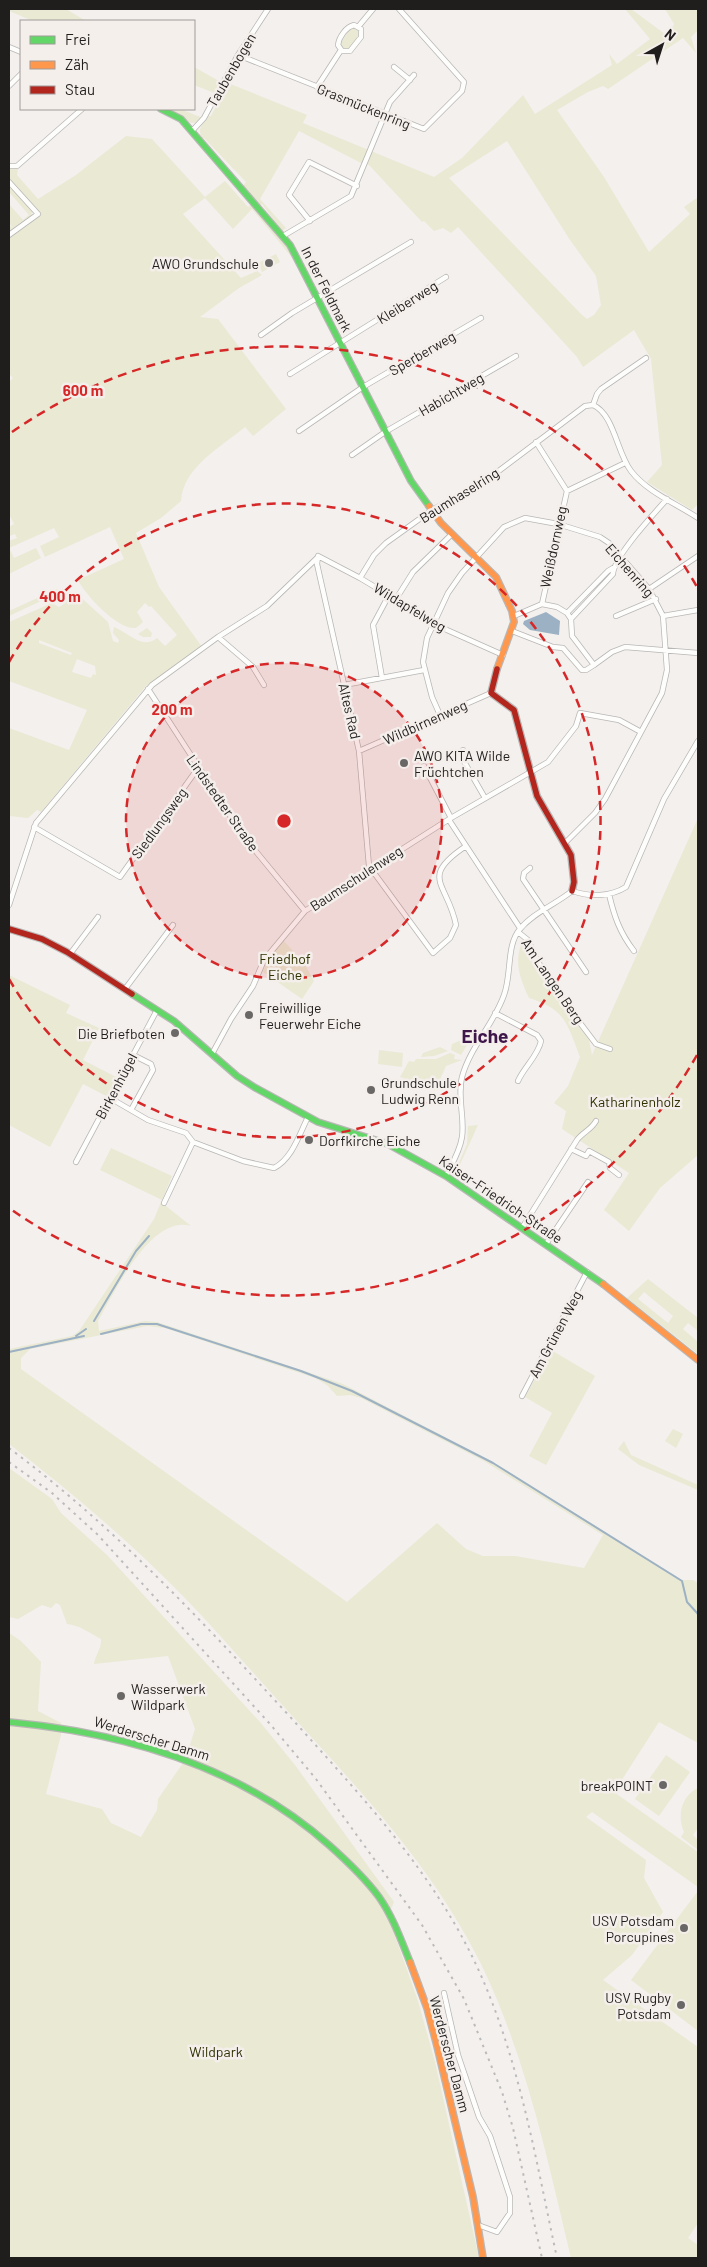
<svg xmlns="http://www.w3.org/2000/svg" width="707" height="2267" font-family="Barlow,sans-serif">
<rect width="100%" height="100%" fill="#f3f0ee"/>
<path fill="#eae9d4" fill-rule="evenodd" d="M9 9H66L86 21H33L9 11Z
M625 9H631L665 34 671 31 674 24 665 9H698V30L691 37 696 53 683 38 608 89 603 86 588 92 557 110 604 177 649 252 690 214 684 207 698 197V504L692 510 647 482 662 465 651 359 634 330 583 367 577 357 458 227 451 233 443 228 434 231 424 221 422 222 369 165 361 163 299 131 260 199 286 228 282 231 262 204 260 206 243 186 246 182 204 138 203 139C196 130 203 123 208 116H211L228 83 307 115 303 123 434 177 462 158 523 95 535 114 612 65 609 54 617 64 650 39ZM507 141 570 240 596 276 601 305 594 315 587 319 582 315 449 178Z
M350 28 358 29 360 36 350 49 345 50 340 45Z
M194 67 219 81 221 86 217 94 194 85Z
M169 109H180L203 118C189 131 183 115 169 109Z
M126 136 152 139 205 197 225 181 248 207 252 204 256 209 255 211 289 246 296 259 294 260 252 209 233 229 205 198 183 214 241 278 257 271 262 275 239 288 200 317 218 319 286 409 253 436 245 427C221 447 183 467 181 501L161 518 136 533 159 587 202 647 146 686 41 812 37 810 28 818 9 816V728L69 750 87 710 9 681V622L52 603 59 607 64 604 65 597 76 593 108 622 113 641 118 643 119 640 113 633 114 627C129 633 142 650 157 638L165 646 177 635 151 606 149 607 145 603 137 612 143 622 136 628C118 630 86 596 78 580L124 559 110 527 45 557 40 546 59 537 54 528 9 548 14 558 36 548 41 558 9 574V541L17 538 15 534 9 536V527L14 524 9 514V382L13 378 9 374V225L14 229 9 223V204L23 220 29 215 9 192V185L32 211 31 217 37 215 38 211 9 179V168H18L17 175 38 199 76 175ZM39 640 72 653 71 655 39 643ZM77 659 95 666 96 675 93 674 91 678 72 672Z
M276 254 280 262 262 272 258 263Z
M57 589 58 593 9 616V611Z
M147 628 152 633 151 637H143L138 634Z
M698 818V1155L660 1188 629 1231 604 1210 629 1173 562 1129 566 1111 554 1103 568 1086 580 1057C567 1023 565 1009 529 998 521 981 514 964 521 945L525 944 553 991 589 1040 592 1055Z
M283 940 304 963 314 981 302 999 263 972 267 961Z
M9 975 70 1005 66 1013 99 1028 83 1060 120 1079 110 1098 83 1084 50 1147 9 1125Z
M473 1035 461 1055 451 1050 452 1044Z
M440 1047 448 1051 434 1056 421 1057 423 1053Z
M379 1050 403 1053 402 1067 378 1064Z
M450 1053 455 1055 454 1059 462 1060 446 1066 435 1091 400 1077 409 1061 414 1062 416 1059H436Z
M478 1125 457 1171 456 1174 455 1172 467 1144 468 1126Z
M111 1148 172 1176 162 1200 100 1170Z
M161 1202 191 1226C151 1214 114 1293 98 1321L99 1331 145 1321 157 1322 343 1384 491 1461 682 1580H693L698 1583V1743L659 1722 614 1792 698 1852V1887L592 1812 586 1817 646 1860 644 1878 663 1912 632 1955 603 1980 698 2047V2223L688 2238 698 2245V2258H571C547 2158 527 2060 482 1966 434 1869 367 1798 295 1719 257 1678 221 1635 182 1595 128 1540 69 1490 9 1444V1349L72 1336 79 1331 154 1219ZM147 1326 165 1328 315 1378 327 1385 337 1396 350 1395 361 1398 484 1461 603 1535 584 1568 515 1556H483L466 1549 437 1523 347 1602 21 1369V1358L30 1349Z
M648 1279 698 1318V1331L688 1323 683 1329 698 1342V1354L627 1298ZM644 1292 673 1316 668 1323 638 1299Z
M551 1350 595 1376 546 1465 529 1456 552 1413 525 1397Z
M673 1429 683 1434 676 1448 665 1441Z
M624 1441 631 1455 698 1485V1490L639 1465 618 1449Z
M9 1468 52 1499 61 1513 107 1555 260 1722 295 1765 394 1902 388 1916 418 2001 435 2062 479 2258H9V1633L21 1641 41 1662 38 1711 61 1723V1735L46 1794 102 1809 111 1823 141 1837 157 1810 158 1799 185 1760 195 1729 168 1656 94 1664C95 1655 102 1648 101 1639 90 1633 79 1625 67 1624L60 1605 56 1603 51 1608 42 1605 18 1619 9 1617Z
M666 1755 690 1772 659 1816 635 1799Z
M698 1788V1828L693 1835 698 1840V1850L681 1837 684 1832C677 1816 681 1796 698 1788Z
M698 1891V2031L631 1980Z"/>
<path fill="#9cb1c3" d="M546 612 560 621 559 635 530 630 523 624 524 621Z"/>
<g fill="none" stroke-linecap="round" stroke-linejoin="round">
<path stroke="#9cb1c3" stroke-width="2" d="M94 1321 136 1251 149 1236
M101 1334 141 1324H157L301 1371 352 1391 493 1463 682 1581 687 1602 698 1614
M76 1336 86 1329
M9 1352 84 1336"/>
<defs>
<path id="street" d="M354 25 361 29V37L350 51H342L338 45C339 37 346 27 354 25Z
M358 27 373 9
M9 47 21 52
M238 55 424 129 462 91 464 82 399 9
M394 67 410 80
M9 86 21 74
M317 87 341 50
M192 131 204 118 238 55 268 9
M9 166H17L82 109
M9 182 38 214 9 235
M310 221 289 195 309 162 357 186
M283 236 351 196 390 102 414 75
M261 335 292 313 411 242
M290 374 446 277
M593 405 597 394 601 389 646 358
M299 431 363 387 481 318
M536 442 567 491
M352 455 385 432 516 356
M567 491 625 463
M318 556 317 564 359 751 369 866 433 953 450 938 456 925C448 883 418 878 466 846
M318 556 360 578 447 630 503 655
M360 578 374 555 386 543 432 510 488 479 585 406 593 405C614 414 617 453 631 471 647 492 677 504 698 518
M649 589 698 556
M396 599 413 572 452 534
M542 604 567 491
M567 613 608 571 613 568
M514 616 542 604 557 607 567 613 571 619 572 636 594 665 612 652 625 647 698 653
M616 616 656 599
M663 616 698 610
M571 619 613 574C614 556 654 514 667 499
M512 631 553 647 563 648 582 670H586L594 665
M218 637 253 667 264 685
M382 678 373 625 389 595
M344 685 424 670
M148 689 244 837 305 911
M440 715 432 697 423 662 427 638 448 593 462 573 504 527 525 518 558 524 600 537 609 543 649 589 663 616 667 670 662 693 605 799 595 813 565 843
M463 750 462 758 485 798
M359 751 491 693
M424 766 451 818
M449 820 520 928
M34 827 120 877 198 768
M530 868 524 873 523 879 586 972
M609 894C614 916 620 933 634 951
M9 905 36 823 152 685 218 637 267 606 317 558
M518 932 528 940 536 958 552 986 596 1044 610 1049
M70 954 98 917
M125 989 173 925
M495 1013 537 1035 541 1041C538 1056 524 1067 518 1081
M212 1054 231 1019 253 986 264 960 305 911 451 818 548 762 576 726 580 713 619 720 641 732
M110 1098 148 1120 186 1133 193 1142 243 1161 274 1168C292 1159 299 1135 308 1117
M131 1110 153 1070 151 1064 133 1055
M571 1149 586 1156 589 1151 609 1162 610 1168 619 1175
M76 1162 157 1010
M446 1176C452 1164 460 1151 462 1137 465 1117 457 1098 462 1077 470 1047 494 1024 504 995 512 974 506 945 520 929 533 913 556 904 572 891 590 897 610 897 626 887L664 799 698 741
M164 1203 193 1142
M522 1228 577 1140C583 1132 591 1130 596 1121
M546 1244 588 1182
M522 1396 587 1272
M444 1993 458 2055 479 2117 490 2136 510 2197V2213L497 2232 478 2225"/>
<path id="fast" d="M161 109 181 119 290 245 411 481 429 506
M132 994 174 1021 237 1076 254 1087 318 1122 388 1144 446 1176 603 1284
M9 1722C126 1733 240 1766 329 1845 347 1861 365 1878 379 1897 393 1917 401 1940 410 1962"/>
<path id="slow" d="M429 506 441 523 496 577 512 611 514 622 497 669
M603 1284 698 1360
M410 1962 427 2008 437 2046 473 2197 483 2258"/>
<path id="jam" d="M497 669 491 693 514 710 537 796 571 855 574 882 572 891
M9 929 42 939 67 952 132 994"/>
</defs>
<use href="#street" stroke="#b9b7b5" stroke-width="6"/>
<use href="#fast" stroke="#b9b7b5" stroke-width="8"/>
<use href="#slow" stroke="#b9b7b5" stroke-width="8"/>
<use href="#jam" stroke="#b9b7b5" stroke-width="8"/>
<use href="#street" stroke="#fdfdfc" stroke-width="4.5"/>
<use href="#fast" stroke="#63d668" stroke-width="5.5"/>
<use href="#slow" stroke="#ff974d" stroke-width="5.5"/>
<use href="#jam" stroke="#b3261e" stroke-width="5.5"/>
<path stroke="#bcbbbb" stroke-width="2" stroke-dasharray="2.5 5" stroke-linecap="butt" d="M9 1448C117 1529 202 1621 293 1720 363 1798 435 1874 479 1971 520 2062 536 2161 557 2258
M9 1462 52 1493 98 1535 270 1724 316 1779 422 1925 464 1999 502 2092 513 2128 542 2258"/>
</g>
<circle cx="284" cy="821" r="158" fill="#d62828" fill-opacity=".12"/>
<g fill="none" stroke="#d62828" stroke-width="2.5" stroke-dasharray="9 6">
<circle cx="284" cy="821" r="158"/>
<path d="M9 662A317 317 0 1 1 9 979"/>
<path d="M697 1055A475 475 0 0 1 12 1210M12 432A475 475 0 0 1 697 587"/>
</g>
<g fill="#6a6866" stroke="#f5efec" stroke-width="2">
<circle cx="269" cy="263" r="5"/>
<circle cx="404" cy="763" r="5"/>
<circle cx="249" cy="1015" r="5"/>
<circle cx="175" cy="1033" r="5"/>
<circle cx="371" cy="1090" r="5"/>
<circle cx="309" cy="1140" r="5"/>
<circle cx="121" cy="1696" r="5"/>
<circle cx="663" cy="1785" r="5"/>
<circle cx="684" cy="1928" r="5"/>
<circle cx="681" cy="2005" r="5"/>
</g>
<g text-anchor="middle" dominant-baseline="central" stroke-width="5" stroke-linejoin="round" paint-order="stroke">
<g font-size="14" fill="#201e1d" stroke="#f5efec">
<text transform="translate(231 70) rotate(-60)">Taubenbogen</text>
<text transform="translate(364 106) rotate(22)">Grasmückenring</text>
<text transform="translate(327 289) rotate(63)">In der Feldmark</text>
<text transform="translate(407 302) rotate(-32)">Kleiberweg</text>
<text transform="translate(422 353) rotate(-30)">Sperberweg</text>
<text transform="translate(451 394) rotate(-30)">Habichtweg</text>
<text transform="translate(459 495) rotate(-32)">Baumhaselring</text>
<text transform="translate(553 547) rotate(-78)">Weißdornweg</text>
<text transform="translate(630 570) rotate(49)">Eichenring</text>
<text transform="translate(410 607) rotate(31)">Wildapfelweg</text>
<text transform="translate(350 711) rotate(77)">Altes Rad</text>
<text transform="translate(425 722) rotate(-24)">Wildbirnenweg</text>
<text transform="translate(223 803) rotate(55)">Lindstedter Straße</text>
<text transform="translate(159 823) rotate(-54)">Siedlungsweg</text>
<text transform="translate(356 878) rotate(-33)">Baumschulenweg</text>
<text transform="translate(553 981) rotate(56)">Am Langen Berg</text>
<text transform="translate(116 1086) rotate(-62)">Birkenhügel</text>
<text transform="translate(501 1199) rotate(34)">Kaiser-Friedrich-Straße</text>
<text transform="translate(555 1334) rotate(-62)">Am Grünen Weg</text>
<text transform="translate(152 1738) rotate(17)">Werderscher Damm</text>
<text transform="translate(450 2054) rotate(75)">Werderscher Damm</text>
</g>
<g font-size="14" fill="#201e1d" stroke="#f5efec" text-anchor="end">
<text x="259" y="263">AWO Grundschule</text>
<text x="414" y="755" text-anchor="start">AWO KITA Wilde<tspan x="414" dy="16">Früchtchen</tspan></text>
<text x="259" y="1007" text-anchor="start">Freiwillige<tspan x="259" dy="16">Feuerwehr Eiche</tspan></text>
<text x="165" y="1033">Die Briefboten</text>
<text x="381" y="1082" text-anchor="start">Grundschule<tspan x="381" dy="16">Ludwig Renn</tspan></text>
<text x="319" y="1140" text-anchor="start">Dorfkirche Eiche</text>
<text x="131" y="1688" text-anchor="start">Wasserwerk<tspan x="131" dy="16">Wildpark</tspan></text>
<text x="653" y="1785">breakPOINT</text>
<text x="674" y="1920">USV Potsdam<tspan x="674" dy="16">Porcupines</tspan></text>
<text x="671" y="1997">USV Rugby<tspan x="671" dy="16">Potsdam</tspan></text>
</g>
<g font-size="14" fill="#303100" stroke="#f5efec">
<text x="285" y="958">Friedhof<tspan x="285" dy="16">Eiche</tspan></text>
<text x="635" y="1101">Katharinenholz</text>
<text x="216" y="2051">Wildpark</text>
</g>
<g font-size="19" font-weight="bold" fill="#3e164a" stroke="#f5efec">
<text x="485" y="1035">Eiche</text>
</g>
</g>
<circle cx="284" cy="821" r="8" fill="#d62828" stroke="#f5efec" stroke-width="2.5"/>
<g font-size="15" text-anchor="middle" font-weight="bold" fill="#d62828" stroke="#f5efec" stroke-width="5" stroke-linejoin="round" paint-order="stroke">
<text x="83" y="396">600 m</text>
<text x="60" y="602">400 m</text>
<text x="172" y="715">200 m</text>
</g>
<rect width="707" height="2267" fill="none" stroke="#201e1d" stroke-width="20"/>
<rect x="20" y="20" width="175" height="90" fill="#f5efec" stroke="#a09b99"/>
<rect x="30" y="36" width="25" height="8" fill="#63d668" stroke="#a09b99"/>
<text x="65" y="45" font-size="15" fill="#201e1d">Frei</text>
<rect x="30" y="61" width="25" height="8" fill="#ff974d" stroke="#a09b99"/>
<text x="65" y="70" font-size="15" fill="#201e1d">Zäh</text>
<rect x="30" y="86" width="25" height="8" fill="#b3261e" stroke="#a09b99"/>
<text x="65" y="95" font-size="15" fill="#201e1d">Stau</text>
<g transform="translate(662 45) rotate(39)" stroke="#f5efec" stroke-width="4" paint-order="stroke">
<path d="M0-4L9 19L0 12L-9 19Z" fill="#201e1d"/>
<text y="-8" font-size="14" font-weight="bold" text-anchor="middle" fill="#201e1d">N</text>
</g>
</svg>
